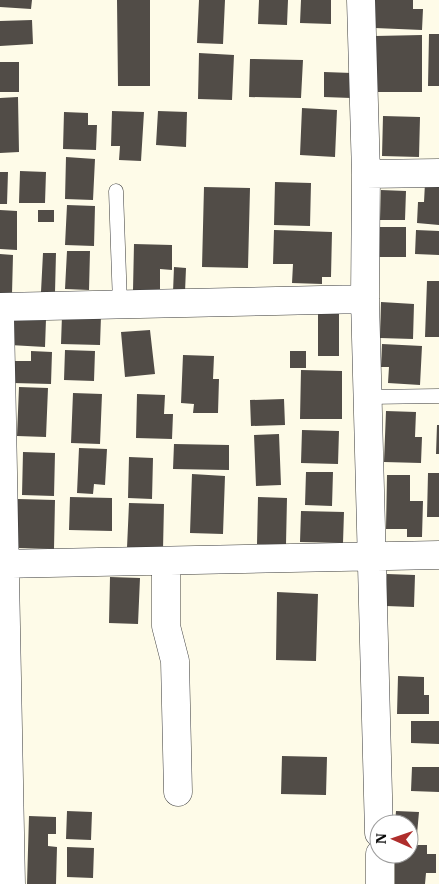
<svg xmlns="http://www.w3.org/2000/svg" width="439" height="884" font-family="'IBM Plex Serif',serif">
<rect width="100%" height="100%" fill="#fefbe8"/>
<path fill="#514c47" d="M0 0H32L31 9 0 7Z
M117 0H150V86H118Z
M199 0H225L223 44 197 43Z
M259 0H288L287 25 258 24Z
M301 0H331V24L300 23Z
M375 0H413V9H423L422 30 375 28Z
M32 20 33 44 0 46V21Z
M429 34H439V86H428Z
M422 35V92H375V36Z
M199 53 234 55 232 100 198 99Z
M250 59 303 60 301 98 249 97Z
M0 62H19V92H0Z
M324 72 352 73 351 98 324 97Z
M18 97 19 152 0 153V98Z
M302 108 337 110 335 157 300 155Z
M112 111 144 112 141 161 119 160 120 146H111Z
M158 111 187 112 186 147 156 145Z
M64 112 88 113V125H97L96 150 63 149Z
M383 116 420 117 419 157 382 156Z
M66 157 95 159 93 200 65 199Z
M20 171 46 172 45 203H19Z
M0 172H8L7 204H0Z
M275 182 311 183 310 226 274 225Z
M425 183 439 184V225L417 223 418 202H424Z
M204 187 250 188 248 268 202 267Z
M381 190 406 191 405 220H380Z
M67 205 95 206 94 246 65 245Z
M0 210 17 211V250L0 249Z
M38 210H54V222H38Z
M379 227H406V257H379Z
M274 230 332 232 331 277H322V284L292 283 293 264H273Z
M416 230 439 231V255L415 254Z
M134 244 172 245V270L160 269V290H133Z
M67 251H90L89 290 65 289Z
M43 253H56L55 293 41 292Z
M0 254 13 255 12 294 0 293Z
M174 267 186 268 185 292H173Z
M427 281H439V337H425Z
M381 302 414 304 413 339 380 338Z
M318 313H339V356H318Z
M62 315 101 316 100 345 61 344Z
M11 317 46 319 45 347 10 345Z
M150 330 155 374 125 377 121 332Z
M382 344 422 346 420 385 388 383 389 367H381Z
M65 350 95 351 94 381 64 380Z
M31 351 52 352 51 384 13 383 14 361H31Z
M290 351H306V368H290Z
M183 355 214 356 213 379H219L218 413H193L194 404 181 403Z
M301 370 342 371V419H300Z
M19 387 48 388 46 437 17 436Z
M73 393 102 394 100 444 71 443Z
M137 394 165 395 164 414H173L172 439 136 438Z
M284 399 285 425 251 426 250 400Z
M386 411 416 412 415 437H422L421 463 384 462Z
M437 425H439V454H436Z
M302 430 339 431 338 464 301 463Z
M279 434 281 485 256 486 254 435Z
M174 444 229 445V470L173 469Z
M79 448 107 449 105 485 94 484 93 494 77 493Z
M23 452 55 453 54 496 22 495Z
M129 457 153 458 152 499 128 498Z
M306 472H333L332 506 305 505Z
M428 473H439V517H427Z
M192 474 225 476 223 534 190 533Z
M387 475H410V501H423L422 537H407V529H386Z
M70 497 112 498V531L69 530Z
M258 497 287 498 286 545 257 544Z
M18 499 55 500 54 549 17 548Z
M129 503 164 504 163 550 127 548Z
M301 511 344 512 343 543 300 542Z
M387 574 415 575 414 607 386 606Z
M110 577 140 578 138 624 109 623Z
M277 592 318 594 316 661 276 660Z
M398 676 424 677V695H429V714H397Z
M411 721H439V744L411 743Z
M282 756 327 757 326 795 281 794Z
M412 767H439V792L411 791Z
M67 811 92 812 91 840 66 839Z
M396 811 419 812 417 834H409V824H395Z
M29 816 56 817V834H48V846L57 847 56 884H27Z
M409 845H427V854H436V873H426L425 884H395V854H409Z
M67 847 94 848 93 878 67 877Z"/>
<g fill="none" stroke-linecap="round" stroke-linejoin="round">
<defs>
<path id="service" d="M116 191 120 304
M368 397 439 396"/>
<path id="minor" d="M361 0 366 174 365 299 379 833
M366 174 439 173
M0 307 365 299
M0 318 11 884
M166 561V626L175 661 178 792
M0 564 439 555
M380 854V884"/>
</defs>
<use href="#service" stroke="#3d3d3d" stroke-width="15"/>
<use href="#minor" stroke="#3d3d3d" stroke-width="29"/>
<use href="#service" stroke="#fff" stroke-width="14"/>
<use href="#minor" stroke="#fff" stroke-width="28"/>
</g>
<g transform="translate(394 839) rotate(272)"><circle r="24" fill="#ffffff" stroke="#9d9d9d"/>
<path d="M0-4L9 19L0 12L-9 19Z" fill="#af2e2c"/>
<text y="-8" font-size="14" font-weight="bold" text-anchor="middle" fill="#0a0a0a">N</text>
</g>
</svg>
